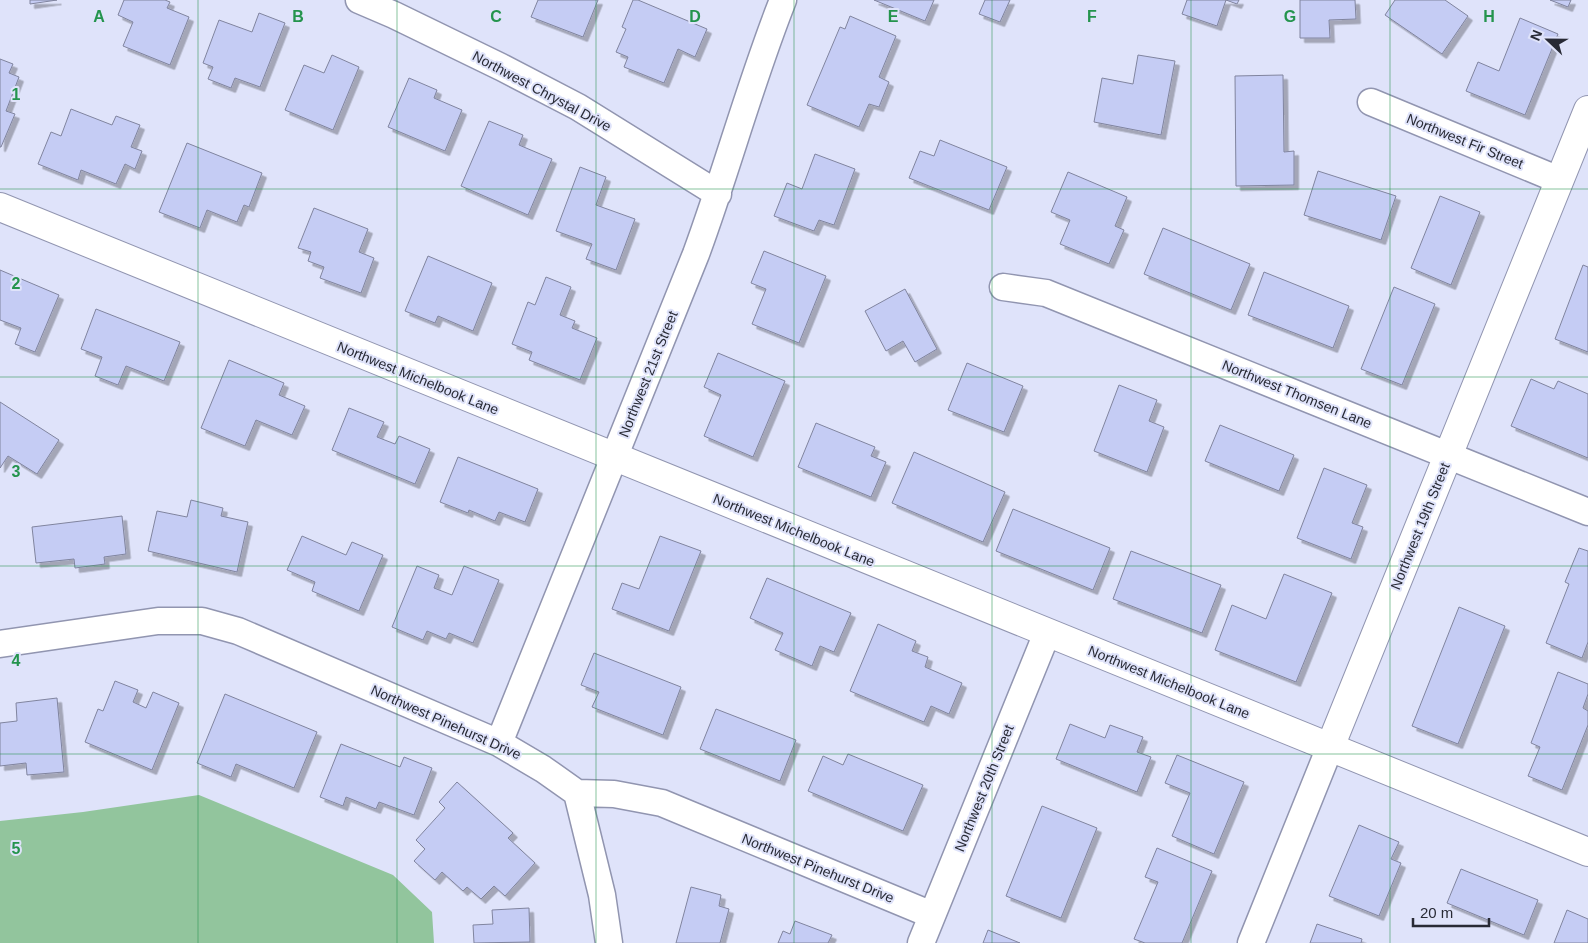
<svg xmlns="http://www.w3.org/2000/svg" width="1588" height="943" font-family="Arial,sans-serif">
<defs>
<filter id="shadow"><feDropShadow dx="4.5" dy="4.5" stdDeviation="0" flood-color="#0004"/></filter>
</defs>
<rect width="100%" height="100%" fill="#dfe3fa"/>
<path fill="#92c59d" d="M199 795 393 875 432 912 434 943H0V821L83 812Z"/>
<path fill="#c5ccf4" stroke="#80849e" filter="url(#shadow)" d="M30 0H57L30 4Z
M124 0H165L170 2 167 8 189 17 170 65 123 46 133 22 118 15Z
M538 0H598L583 37 531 17Z
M633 0H638L707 29 695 57 678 49 664 83 624 67 628 57 616 52 626 29 622 27Z
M874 0H934L925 21Z
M985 0H1010L1000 22 979 14Z
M1187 0H1239L1237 4 1226 0 1217 26 1182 14Z
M1300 0H1355L1356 19 1329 20 1330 38H1300Z
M1395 0H1445L1468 16 1442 54 1385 15Z
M1550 0H1571L1568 7Z
M259 13 285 23 260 87 235 78 231 88 208 79 213 67 203 63 219 20 252 32Z
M850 16 896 36 879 77 889 82 879 107 869 104 859 127 807 105 840 27 845 29Z
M1520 18 1558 34 1525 115 1466 91 1478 62 1499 71Z
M332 55 359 67 333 130 285 110 304 65 324 73Z
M1138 55 1175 61 1161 135 1094 122 1102 78 1133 84Z
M0 59 13 64 9 73 19 77 6 111 15 114 1 147H0Z
M1283 75 1284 152 1294 151V185L1236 186 1235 76Z
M409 78 437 90 434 98 462 110 445 151 388 127Z
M71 109 112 125 116 116 140 125 131 147 142 151 135 169 125 164 116 184 81 170 78 180 38 164 51 132 61 136Z
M489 121 523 135 519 145 552 159 528 215 461 186Z
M940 140 1007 167 989 210 909 178 920 151 934 156Z
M187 143 262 173 249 207 244 205 237 222 207 210 200 228 159 212Z
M815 154 855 169 834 225 819 220 814 231 774 216 787 183 802 189Z
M580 167 606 177 596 205 635 219 616 270 586 259 592 244 556 231Z
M1318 171 1396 196 1381 240 1304 215Z
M1068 172 1127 197 1115 226 1124 230 1109 264 1060 244 1070 220 1051 212Z
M1440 196 1480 212 1451 285 1411 268Z
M314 208 368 229 359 252 374 258 361 293 320 278 324 267 308 261 311 252 298 248Z
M1163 228 1250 264 1231 310 1144 274Z
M764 251 826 276 799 343 752 324 766 289 751 283Z
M428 256 492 283 473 331 438 316 435 323 405 311Z
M1583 265 1588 267V352L1555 339Z
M0 270 59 295 35 352 15 344 21 328 0 320Z
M1264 272 1349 306 1333 348 1248 315Z
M546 277 571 287 560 315 575 321 572 328 597 338 580 380 529 360 532 352 512 344 528 302 535 305Z
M1394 287 1435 304 1402 385 1361 369Z
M905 289 937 349 915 362 903 341 886 351 865 311Z
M96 309 180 342 164 381 126 366 118 385 95 376 102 357 81 349Z
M718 353 785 381 753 457 704 436 721 395 704 387Z
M229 360 284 383 279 395 305 406 292 435 256 420 245 446 201 428Z
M967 363 1023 386 1004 432 948 410Z
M1531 379 1554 389 1558 381 1588 394V458L1511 426Z
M1119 385 1157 400 1149 421 1164 427 1147 472 1094 451Z
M0 402 59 440 37 474 8 456 0 468Z
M349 408 384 422 377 437 395 444 399 436 430 449 415 484 332 450Z
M816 423 875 447 871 456 886 462 871 497 798 467Z
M1220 425 1294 455 1279 491 1205 461Z
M914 452 1005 492 983 542 892 503Z
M458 457 538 489 525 522 499 512 495 521 469 510 468 513 440 502Z
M1324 468 1367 485 1352 523 1363 527 1351 559 1297 538Z
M191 500 223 508 221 516 248 522 237 572 148 551 157 511 187 517Z
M1013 509 1110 548 1093 590 996 551Z
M122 516 126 554 104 557 105 564 75 568 74 559 36 563 32 527Z
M302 536 346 555 352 542 383 555 359 611 312 591 315 582 287 570Z
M660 536 701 551 669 631 612 609 622 583 639 589Z
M1579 548 1588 551V642L1582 658 1546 643 1569 584 1565 582Z
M1131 551 1221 585 1202 633 1113 599Z
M417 566 439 575 434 588 452 595 464 566 499 580 473 643 449 633 446 639 427 631 423 640 392 627Z
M1284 574 1332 593 1296 682 1215 650 1232 605 1266 619Z
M767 578 851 613 834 652 820 646 812 666 775 650 783 633 750 618Z
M1459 607 1505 626 1458 744 1412 726Z
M878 624 916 641 912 651 928 657 925 667 962 683 949 714 931 706 924 722 850 691Z
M594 653 681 687 663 735 592 707 599 692 581 685Z
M1558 672 1588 684V694L1583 708 1588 711V725L1562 790 1528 776 1540 747 1531 743Z
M115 681 138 690 133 702 146 708 153 692 179 703 152 770 85 742 98 709 103 711Z
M225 694 317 732 294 788 236 764 231 777 197 763Z
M57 698 64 772 27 775 26 763 0 766V723L17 721 16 703Z
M716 709 796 740 780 781 700 749Z
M1070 724 1105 738 1110 725 1143 737 1137 752 1151 757 1137 792 1056 759Z
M341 744 400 767 404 757 432 768 414 815 379 802 376 809 346 797 343 806 320 797Z
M848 754 923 785 903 831 808 791 823 756 843 765Z
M1177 755 1244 782 1214 854 1172 836 1190 793 1165 783Z
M457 782 513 833 508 838 535 863 505 896 494 886 481 899 467 887 463 891 442 872 435 880 414 861 425 849 416 840 445 808 439 802Z
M1042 806 1097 828 1061 918 1006 896Z
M1359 825 1399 842 1391 859 1401 863 1379 916 1329 896Z
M1157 848 1212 871 1182 943H1145L1134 939 1158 882 1145 877Z
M1461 869 1538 900 1524 935 1447 903Z
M691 887 721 895 719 906 729 909 720 943H676Z
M529 908 530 942 474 943 473 925 493 924 492 910Z
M1567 910 1588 919V943H1554Z
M795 921 832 935 828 943H778L783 931 790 934Z
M1317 924 1362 939 1361 943H1310Z
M988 930 1020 943H983Z"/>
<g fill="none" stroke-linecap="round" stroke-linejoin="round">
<defs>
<path id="minor" d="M359 0 394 15 501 67 578 107 718 194
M1371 102 1559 180
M1003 287 1046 293 1588 512
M0 644 158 621H202L238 631 499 743 543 769 577 793 614 794 662 803 932 915
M499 743 696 254C727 170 750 83 783 0
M577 793 602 895 609 943
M921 943 1047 633
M1251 943 1330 747"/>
<path id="tertiary" d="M0 207 1588 852
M1330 747 1588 110"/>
</defs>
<use href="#minor" stroke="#9195b0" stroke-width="29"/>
<use href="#tertiary" stroke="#9195b0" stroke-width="30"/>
<use href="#minor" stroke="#fff" stroke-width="26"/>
<use href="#tertiary" stroke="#fff" stroke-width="28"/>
</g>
<path fill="none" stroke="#24944d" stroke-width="1" stroke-opacity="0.55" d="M198 0V943M397 0V943M596 0V943M794 0V943M992 0V943M1191 0V943M1390 0V943M0 189H1588M0 377H1588M0 566H1588M0 754H1588"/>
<g text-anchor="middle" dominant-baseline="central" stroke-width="4" stroke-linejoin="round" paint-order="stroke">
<g font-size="14" fill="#282a35" stroke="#dfe3fa">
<text transform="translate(542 91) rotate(28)">Northwest Chrystal Drive</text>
<text transform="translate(1465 141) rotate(22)">Northwest Fir Street</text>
<text transform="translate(648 374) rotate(-68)">Northwest 21st Street</text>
<text transform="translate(418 378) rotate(22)">Northwest Michelbook Lane</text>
<text transform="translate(1297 394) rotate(22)">Northwest Thomsen Lane</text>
<text transform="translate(1420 526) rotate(-68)">Northwest 19th Street</text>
<text transform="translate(794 530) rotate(22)">Northwest Michelbook Lane</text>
<text transform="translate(1169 682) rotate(22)">Northwest Michelbook Lane</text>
<text transform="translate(446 722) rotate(24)">Northwest Pinehurst Drive</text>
<text transform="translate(984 788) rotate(-68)">Northwest 20th Street</text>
<text transform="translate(818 868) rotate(22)">Northwest Pinehurst Drive</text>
</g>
</g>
<g font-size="16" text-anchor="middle" font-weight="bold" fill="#24944d" stroke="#dfe3fa" stroke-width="4" stroke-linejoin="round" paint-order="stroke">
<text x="99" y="22">A</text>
<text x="298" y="22">B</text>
<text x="496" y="22">C</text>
<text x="695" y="22">D</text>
<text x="893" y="22">E</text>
<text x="1092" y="22">F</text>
<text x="1290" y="22">G</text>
<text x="1489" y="22">H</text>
<text x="16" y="100">1</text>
<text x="16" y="289">2</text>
<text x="16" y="477">3</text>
<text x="16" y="666">4</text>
<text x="16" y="854">5</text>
</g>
<g transform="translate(1548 40) rotate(292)" stroke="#dfe3fa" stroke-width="4" paint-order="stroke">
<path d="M0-4L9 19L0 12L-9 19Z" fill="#282a35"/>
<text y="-8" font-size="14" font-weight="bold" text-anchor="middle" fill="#282a35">N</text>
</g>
<path d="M1413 918v8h76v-8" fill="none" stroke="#282a35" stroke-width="2.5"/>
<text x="1420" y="918" font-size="15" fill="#282a35" stroke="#dfe3fa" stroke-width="4" paint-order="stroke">20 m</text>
</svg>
